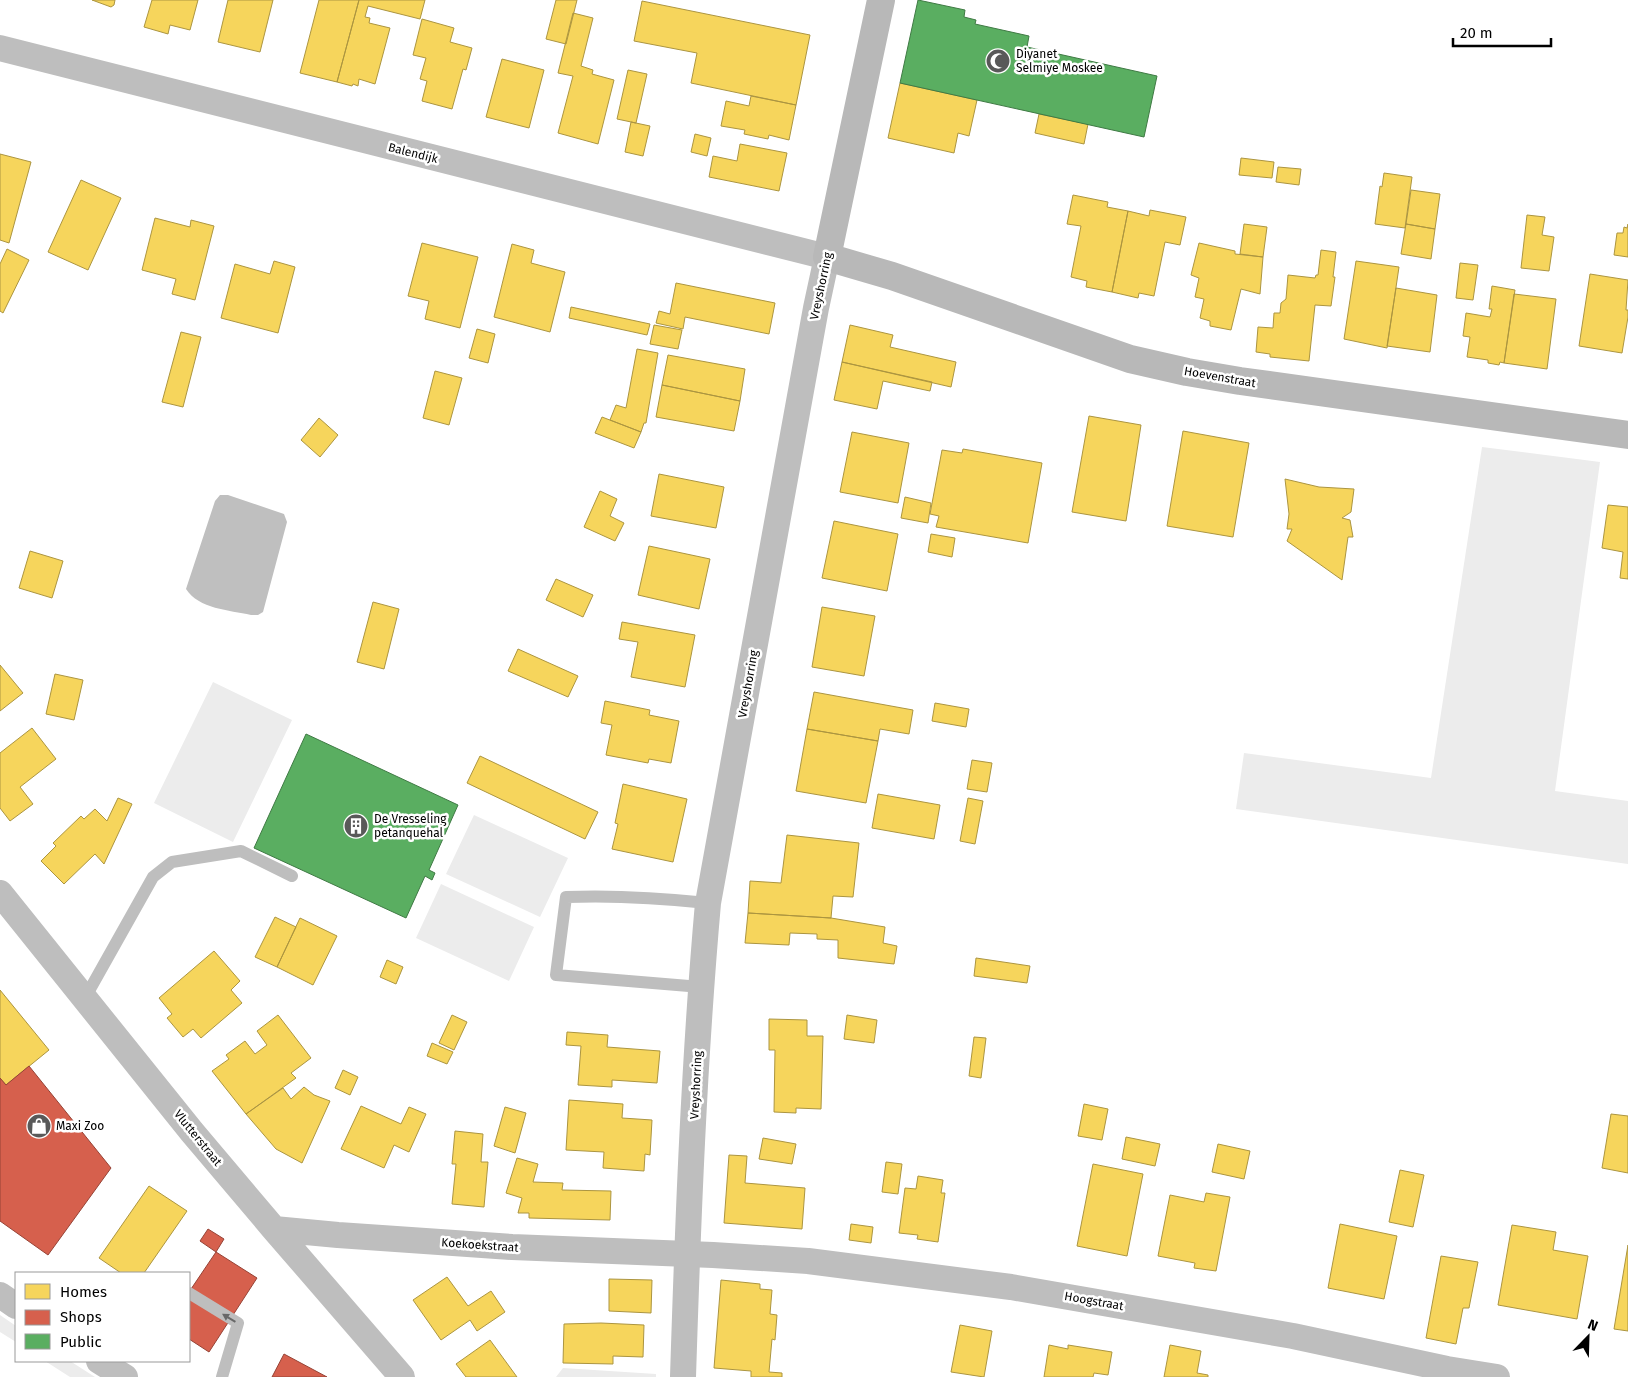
<svg xmlns="http://www.w3.org/2000/svg" width="1628" height="1377" font-family="'Fira Sans',sans-serif">
<rect width="100%" height="100%" fill="#fff"/>
<path fill="#ececec" d="M1482 447 1600 462 1555 791 1628 801V864L1236 809 1244 753 1431 778Z
M213 682 292 720 233 842 154 803Z
M474 815 568 858 540 917 446 874Z
M441 884 534 927 509 981 416 938Z
M0 1315 16 1326V1342L0 1332Z
M45 1361H70L95 1377H70Z
M563 1368 656 1374V1377H556Z"/>
<path fill="#bfbfbf" d="M220 495H228L284 514 287 522 263 612 258 615H251C229 610 199 609 186 589L215 501Z"/>
<path fill="#f6d55c" stroke="#ac9540" d="M92 0H115L114 5 111 7Z
M152 0H198L190 30 170 25 168 34 144 27Z
M228 0H273L260 52 218 42Z
M319 0H359L337 82 300 73Z
M359 0H425L420 19 368 6 365 17 370 18 369 23 390 28 375 84 359 79 358 86 353 84 352 86 337 82Z
M556 0H577L566 44 546 39Z
M642 1 810 35 796 105 691 83 697 53 634 41Z
M573 13 593 18 581 66 593 70 592 74 614 80 598 144 558 133 573 76 558 73Z
M422 19 454 28 450 42 472 48 466 70 463 69 452 109 422 101 427 81 420 79 426 58 413 55Z
M502 59 544 70 529 128 486 117Z
M628 70 647 74 636 123 617 119Z
M900 83 977 100 969 136 958 133 954 153 888 138Z
M751 96 796 105 789 140 769 135 768 139 744 134 745 130 721 126 726 101 749 106Z
M1039 114 1088 124 1084 144 1035 133Z
M631 122 650 126 643 156 625 152Z
M695 134 711 138 707 156 691 152Z
M740 144 787 153 779 191 709 177 713 156 737 161Z
M0 154 31 162 9 243 0 240Z
M1241 158 1274 162 1272 178 1239 175Z
M1278 167 1301 169 1299 185 1276 182Z
M1384 173 1412 177 1405 228 1375 224 1380 186 1382 187Z
M81 180 121 198 88 270 48 252Z
M1411 190 1440 194 1435 229 1406 224Z
M1073 195 1108 202 1107 207 1128 211 1112 292 1086 287 1087 281 1071 277 1081 226 1067 224Z
M1150 210 1186 217 1180 245 1165 242 1154 296 1139 293 1138 298 1112 292 1128 211 1149 216Z
M1527 215 1545 217 1542 235 1554 237 1549 271 1521 268Z
M155 218 190 227 191 220 214 226 195 300 172 294 176 279 142 270Z
M1244 224 1267 227 1263 257 1240 254Z
M1406 224 1435 229 1431 259 1401 254Z
M1628 224V257L1614 255 1617 233H1623L1624 227 1627 228Z
M422 243 478 257 460 328 425 319 429 301 408 296Z
M1199 243 1235 251V254L1263 257 1260 294 1241 289 1231 330 1210 326V321L1200 318 1204 299 1195 297 1199 278 1191 275Z
M512 244 534 250 531 263 565 272 550 332 494 317Z
M7 249 29 260 3 313 0 311V264Z
M1321 250 1336 252 1333 277H1335L1331 306 1315 305 1309 361 1270 357V354L1256 352 1258 327 1273 328 1274 313H1280L1281 303 1286 299 1288 275 1315 278 1316 275H1318Z
M274 261 295 267 278 333 221 318 235 264 270 274Z
M1356 261 1399 267 1387 348 1344 339Z
M1460 263 1478 265 1473 300 1456 298Z
M1590 274 1628 280 1626 310H1628V317L1622 353 1579 346Z
M676 283 775 303 769 334 685 317 683 329 656 323 659 311 670 314Z
M1492 286 1515 290 1504 363 1500 362 1499 365 1488 363V360L1467 357 1470 337 1463 336 1466 313 1490 317 1492 309H1489Z
M1396 288 1437 295 1430 352 1387 346Z
M1514 294 1556 299 1547 369 1504 363Z
M571 307 650 324 647 335 569 318Z
M654 325 682 330 678 349 650 344Z
M850 325 893 335 890 347 956 362 951 387 842 362Z
M477 329 495 334 488 363 469 358Z
M181 332 201 337 183 407 162 402Z
M637 349 658 353 646 423H644L641 432 610 420 616 405 626 408Z
M668 355 745 369 740 401 662 385Z
M842 362 932 382 930 391 883 381 877 409 834 400Z
M435 371 462 378 449 425 423 418Z
M662 385 740 401 734 431 656 417Z
M1089 416 1141 425 1126 521 1072 512Z
M602 417 641 432 634 448 595 433Z
M319 418 338 435 320 457 301 440Z
M1183 431 1249 443 1233 537 1167 526Z
M852 432 909 443 898 503 840 492Z
M963 449 1042 463 1028 543 936 527 939 516 930 514 942 450 962 453Z
M659 474 724 487 716 528 651 516Z
M1285 479 1319 487 1354 489 1351 512 1342 518 1350 520 1353 537H1348L1342 580 1287 541 1292 529H1287L1289 514Z
M600 491 617 499 610 516 624 523 615 541 584 527Z
M905 497 931 503 928 523 901 518Z
M1608 505 1628 507V579L1620 578 1623 552 1602 548Z
M834 521 898 534 887 591 822 578Z
M931 534 955 538 952 557 928 552Z
M649 546 710 559 699 609 638 595Z
M30 551 63 561 52 598 19 588Z
M556 579 593 595 583 617 546 600Z
M373 602 399 609 384 669 357 662Z
M822 607 875 616 864 676 812 667Z
M622 622 695 635 685 687 631 677 638 642 619 639Z
M518 649 578 676 568 697 508 671Z
M0 665 23 693 0 711Z
M55 674 83 680 74 720 46 714Z
M814 692 913 710 909 734 880 729 878 741 807 729Z
M605 701 650 710 649 715 679 721 671 763 649 759 648 763 606 755 612 725 601 723Z
M935 703 969 709 966 727 932 721Z
M32 728 56 759 20 787 33 804 10 821 0 808V753Z
M807 729 878 741 866 803 796 791Z
M480 756 598 812 585 839 467 783Z
M972 760 992 763 987 792 967 789Z
M623 784 687 799 673 862 612 849 618 824 615 823Z
M878 794 940 805 934 839 872 828Z
M118 798 132 804 104 864 95 854 64 884 41 861 56 846 53 843 81 816 84 819 95 809 107 821Z
M968 798 983 801 975 844 960 841Z
M787 835 859 843 853 897 833 896 831 918 748 913 750 881 781 883Z
M748 913 831 918 885 927 883 943 897 946 894 964 838 958V940L817 939V934L790 933 789 945 745 943Z
M275 917 296 927 277 967 255 957Z
M300 918 337 936 313 985 277 967Z
M214 951 240 981 231 990 242 1003 201 1038 193 1029 183 1037 167 1018 172 1014 159 998Z
M976 958 1030 966 1027 983 974 976Z
M387 960 403 967 396 984 380 977Z
M0 990 49 1050 6 1085 0 1078Z
M278 1015 311 1058 291 1073 296 1078 246 1114 212 1071 229 1059 226 1055 245 1041 255 1054 267 1045 257 1031Z
M452 1015 467 1022 454 1050 439 1043Z
M847 1015 877 1020 874 1043 844 1039Z
M769 1019 807 1020V1036H823L821 1109 796 1108V1113L774 1112 775 1050H769Z
M567 1032 608 1035 607 1047 660 1051 657 1083 612 1080V1087L578 1085 581 1046 566 1045Z
M974 1037 986 1038 981 1078 969 1076Z
M432 1043 453 1052 447 1064 427 1056Z
M343 1070 358 1077 350 1095 335 1088Z
M304 1087 314 1095 330 1101 302 1163 276 1149 246 1114 283 1088 291 1099Z
M569 1100 623 1104 622 1118 652 1120 650 1155 645 1154 644 1171 603 1168 604 1152 566 1150Z
M1084 1104 1108 1109 1102 1140 1078 1136Z
M361 1106 401 1124 409 1107 426 1114 409 1152 394 1145 384 1168 341 1149Z
M505 1107 526 1113 515 1153 494 1146Z
M1611 1114 1628 1116V1173L1602 1168Z
M455 1131 483 1134 481 1162H488L484 1207 452 1204 456 1164H452Z
M1126 1137 1160 1144 1155 1166 1122 1159Z
M763 1138 796 1144 792 1164 759 1159Z
M1218 1144 1250 1151 1244 1179 1212 1172Z
M729 1155 747 1156 745 1183 805 1188 802 1229 724 1223Z
M517 1158 538 1164 533 1182 563 1183 562 1190 611 1191 610 1220 529 1218V1213H518L522 1198 506 1193Z
M886 1162 902 1164 898 1194 882 1192Z
M1093 1164 1143 1174 1127 1256 1077 1246Z
M1400 1170 1424 1175 1413 1227 1389 1222Z
M918 1176 943 1180 941 1193H945L938 1242 917 1239 918 1235 899 1233 905 1188 916 1189Z
M149 1186 187 1211 144 1273H121L99 1258Z
M1206 1193 1230 1197 1216 1271 1194 1268 1195 1263 1158 1256 1170 1195 1204 1202Z
M851 1224 873 1227 871 1243 849 1240Z
M1340 1224 1397 1236 1384 1299 1328 1288Z
M1512 1225 1556 1232 1553 1250 1588 1256 1577 1319 1498 1305Z
M1628 1245V1331L1614 1329Z
M1441 1256 1478 1262 1469 1308H1463L1456 1344 1426 1338Z
M447 1277 468 1306 491 1291 505 1312 477 1331 470 1320 441 1340 413 1300Z
M609 1279 652 1280 651 1313 609 1311Z
M721 1280 760 1284V1289L772 1290 770 1314 777 1315 775 1340 772 1339 769 1372 782 1373V1377H751V1371L714 1368Z
M601 1323 644 1325 643 1357 613 1356V1364L563 1363 564 1324Z
M960 1325 992 1331 984 1377 951 1372Z
M490 1340 517 1377H466L456 1364Z
M1049 1345 1068 1349V1345L1112 1352 1108 1375 1094 1373 1093 1377H1044Z
M1170 1345 1201 1351 1197 1373 1208 1375V1377H1164Z"/>
<path fill="#d6604d" stroke="#964336" d="M29 1066 111 1168 48 1255 0 1221V1078L6 1085Z
M208 1229 224 1239 216 1252 200 1241Z
M216 1252 257 1278 209 1352 189 1339V1292Z
M284 1354 327 1377H272Z"/>
<path fill="#5aae61" stroke="#3f7a44" d="M918 0 965 10 964 17 976 20 975 24 1029 36 1027 47 1157 76 1144 137 900 83Z
M306 734 458 805 429 870 435 873 432 880 425 876 406 918 254 848Z"/>
<g fill="none" stroke-linecap="round" stroke-linejoin="round">
<path stroke="#bebebe" stroke-width="12" d="M701 987 556 975 566 897C614 895 661 898 708 903
M85 998 153 877 172 862 241 851 292 876
M189 1293 238 1323 222 1377"/>
<path stroke="#bebebe" stroke-width="26" d="M0 48 827 257 816 308 708 903C694 1061 688 1219 683 1377
M0 893 192 1132 274 1229 402 1377
M274 1229 338 1235 512 1247 713 1255 808 1261 1011 1287 1293 1336 1447 1369 1497 1377
M0 1295 16 1306
M99 1361 125 1377"/>
<path stroke="#b8b8b8" stroke-width="28" d="M881 0 827 257 892 276 1130 359 1187 372 1240 381 1628 435"/>
</g>
<defs><path id="oneway-solid" d="M-6-.8H1V-3.2L6.5 0L1 3.2V.8H-6Z" transform="scale(1.25)"/></defs>
<use fill="#686868" href="#oneway-solid" transform="translate(229 1318) rotate(-149)"/>
<defs>
<symbol id="mosque-disc" viewBox="-11 -11 22 22"><circle r="9.5" fill="#595959" stroke="#fff"/><path d="M3.5-4.9A6 6 0 1 0 3.5 4.9A5 5 0 1 1 3.5-4.9Z" fill="#fff"/></symbol>
<symbol id="building-disc" viewBox="-11 -11 22 22"><circle r="9.5" fill="#595959" stroke="#fff"/><path d="M-4-6H4V6H1V3H-1V6H-4ZM-2.5-4.3h1.7v1.8h-1.7ZM.8-4.3h1.7v1.8H.8ZM-2.5-1h1.7V.8h-1.7ZM.8-1h1.7V.8H.8Z" fill="#fff"/></symbol>
<symbol id="shop-disc" viewBox="-11 -11 22 22"><circle r="9.5" fill="#595959" stroke="#fff"/><path d="M-5-2.5h2.3a2.7 3.5 0 0 1 5.4 0H5L5.5 6h-11ZM-1.5-2.5h3a1.5 2.3 0 0 0-3 0Z" fill="#fff"/></symbol>
</defs>
<g fill-rule="evenodd">
<use href="#mosque-disc" x="984" y="47" width="28" height="28"/>
<use href="#building-disc" x="342" y="812" width="28" height="28"/>
<use href="#shop-disc" x="25" y="1112" width="28" height="28"/>
</g>
<g text-anchor="middle" dominant-baseline="central" stroke-width="5" stroke-linejoin="round" paint-order="stroke">
<g font-size="12" fill="#000" stroke="#fff" text-anchor="start">
<text x="1016" y="54">Diyanet<tspan x="1016" dy="14">Selmiye Moskee</tspan></text>
<text x="374" y="819">De Vresseling<tspan x="374" dy="14">petanquehal</tspan></text>
<text x="56" y="1126">Maxi Zoo</text>
</g>
<g font-size="12" fill="#000" stroke="#fff">
<text transform="translate(413 153) rotate(14)">Balendijk</text>
<text transform="translate(821 286) rotate(-78)">Vreyshorring</text>
<text transform="translate(1220 377) rotate(10)">Hoevenstraat</text>
<text transform="translate(748 684) rotate(-80)">Vreyshorring</text>
<text transform="translate(696 1085) rotate(-87)">Vreyshorring</text>
<text transform="translate(198 1138) rotate(51)">Vlutterstraat</text>
<text transform="translate(480 1245) rotate(4)">Koekoekstraat</text>
<text transform="translate(1094 1301) rotate(10)">Hoogstraat</text>
</g>
</g>
<rect x="15" y="1272" width="175" height="90" fill="#ffffff" stroke="#999999"/>
<rect x="25" y="1284" width="25" height="15" fill="#f6d55c" stroke="#999999"/>
<text x="60" y="1297" font-size="15" fill="#000000">Homes</text>
<rect x="25" y="1310" width="25" height="15" fill="#d6604d" stroke="#999999"/>
<text x="60" y="1322" font-size="15" fill="#000000">Shops</text>
<rect x="25" y="1334" width="25" height="15" fill="#5aae61" stroke="#999999"/>
<text x="60" y="1347" font-size="15" fill="#000000">Public</text>
<g transform="translate(1588 1337) rotate(23)" stroke="#ffffff" stroke-width="4" paint-order="stroke">
<path d="M0-4L9 19L0 12L-9 19Z" fill="#000000"/>
<text y="-8" font-size="14" font-weight="bold" text-anchor="middle" fill="#000000">N</text>
</g>
<path d="M1453 38v8h98v-8" fill="none" stroke="#000000" stroke-width="2.5"/>
<text x="1460" y="38" font-size="15" fill="#000000" stroke="#ffffff" stroke-width="4" paint-order="stroke">20 m</text>
</svg>
